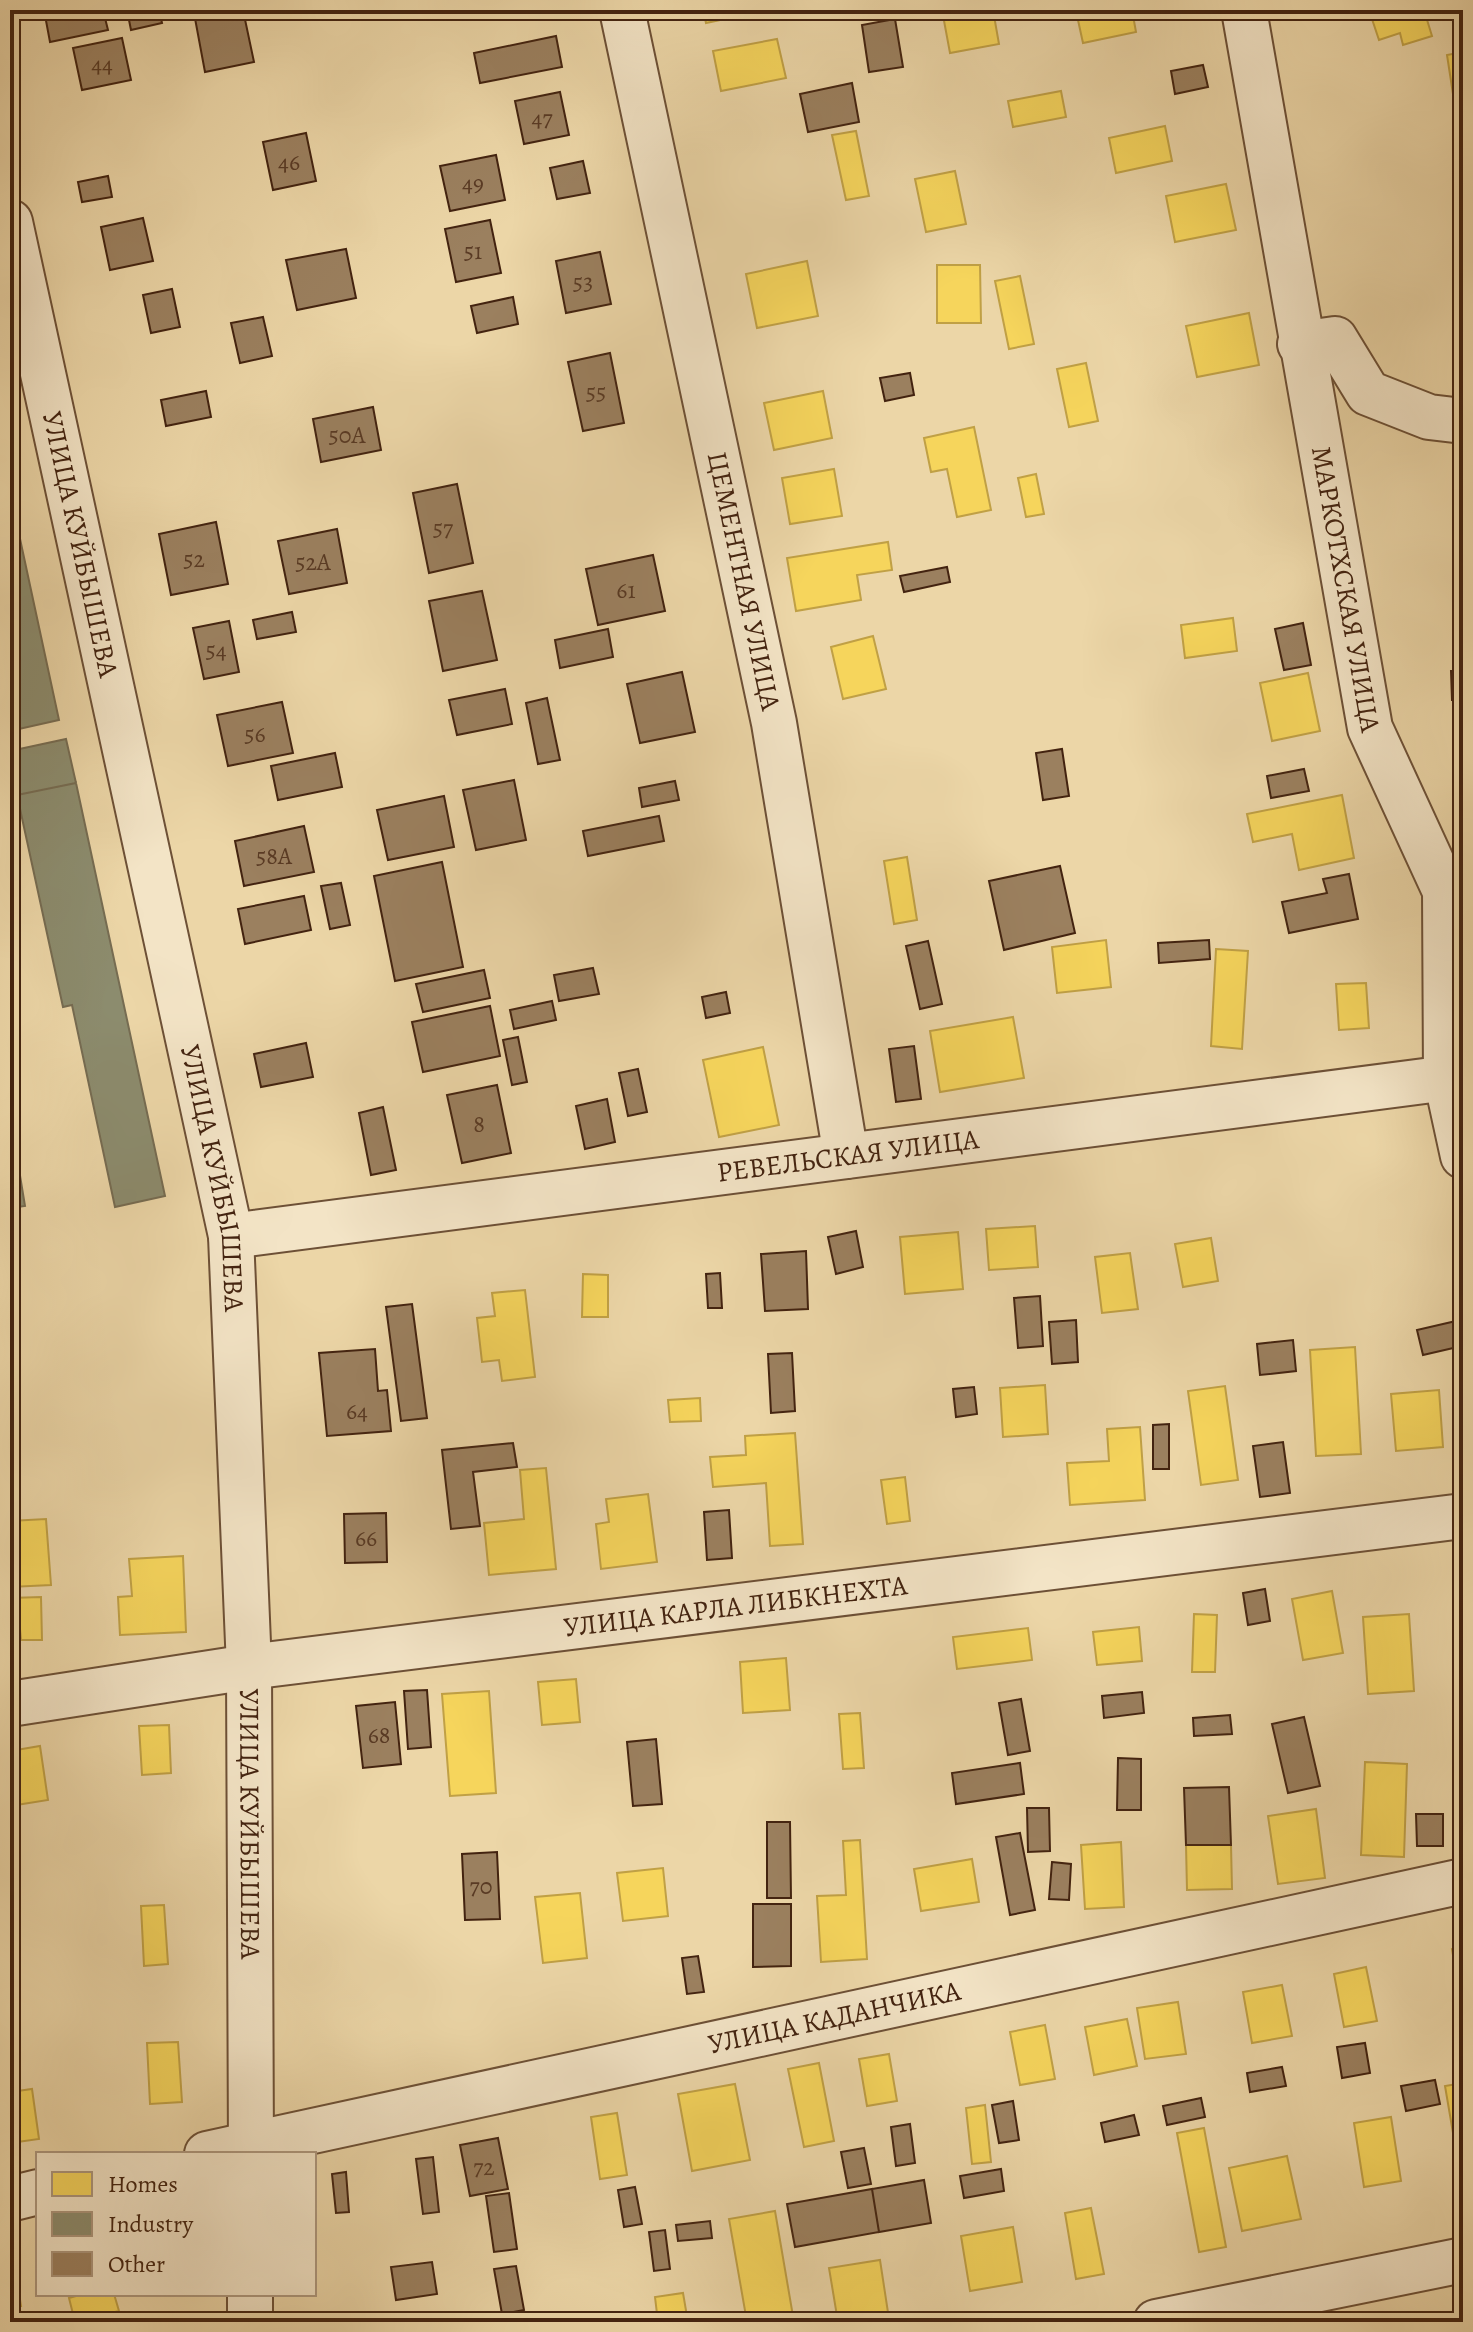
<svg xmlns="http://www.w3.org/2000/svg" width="1473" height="2332" font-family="Alegreya,serif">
<rect width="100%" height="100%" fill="#ecd6a7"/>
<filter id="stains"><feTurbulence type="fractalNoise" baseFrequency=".0025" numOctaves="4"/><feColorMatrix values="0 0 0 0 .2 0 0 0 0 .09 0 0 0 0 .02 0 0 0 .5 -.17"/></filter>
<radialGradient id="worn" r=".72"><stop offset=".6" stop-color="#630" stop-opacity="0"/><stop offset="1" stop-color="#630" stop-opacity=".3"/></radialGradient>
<path fill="#f6d55c" stroke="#c0a045" stroke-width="2" d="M703 10H767L706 23Z
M942 10H993L999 44 950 53Z
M1132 10 1136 32 1083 43 1076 11Z
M1369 10H1424L1432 36 1403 45 1400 33 1379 40Z
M777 39 786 78 721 91 713 51Z
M1463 52V119L1457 120 1447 55Z
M1061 91 1066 117 1013 127 1008 101Z
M1165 126 1172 161 1116 173 1109 138Z
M856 131 869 196 846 200 832 135Z
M955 171 966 224 926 232 915 179Z
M1226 184 1236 230 1175 242 1166 196Z
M807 261 818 316 757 328 746 274Z
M937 265H980L981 323H937Z
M1020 276 1034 344 1009 349 995 281Z
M1249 313 1259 365 1197 377 1186 326Z
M1086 363 1098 421 1069 427 1057 369Z
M823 391 832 438 774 450 764 403Z
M974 427 991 510 957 517 947 469 931 472 924 438Z
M834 469 842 516 790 524 782 478Z
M1036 474 1044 514 1026 517 1018 478Z
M888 542 892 570 857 575 861 600 796 611 787 558Z
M1233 618 1237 651 1185 658 1181 625Z
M873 636 886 689 843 699 831 647Z
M1308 673 1320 731 1272 741 1260 683Z
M1342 795 1354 858 1299 870 1292 834 1253 842 1247 814Z
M907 857 917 920 894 924 884 861Z
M1106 940 1111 987 1057 993 1052 947Z
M1216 949 1248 951 1242 1049 1211 1046Z
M1366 983 1369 1028 1339 1030 1336 984Z
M1013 1017 1024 1078 940 1092 930 1031Z
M763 1047 779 1125 719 1137 703 1060Z
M1035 1226 1038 1267 989 1270 986 1229Z
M958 1232 963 1289 905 1294 900 1237Z
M1211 1238 1218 1281 1183 1287 1175 1244Z
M1130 1253 1138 1309 1102 1313 1095 1257Z
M583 1274 608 1275V1317H582Z
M525 1290 535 1377 502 1381 499 1360 482 1362 477 1318 495 1316 492 1293Z
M1355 1347 1361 1454 1316 1456 1310 1350Z
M1045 1385 1048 1434 1003 1437 1000 1388Z
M1225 1386 1238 1480 1201 1485 1188 1391Z
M1439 1390 1443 1447 1396 1451 1391 1394Z
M700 1398 701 1421 670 1422 668 1400Z
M1140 1427 1145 1500 1070 1505 1067 1463 1109 1461 1107 1429Z
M795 1433 803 1544 770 1546 766 1483 713 1487 710 1457 746 1455 745 1436Z
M546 1468 556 1569 489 1575 484 1523 524 1519 520 1470Z
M905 1477 910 1521 887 1524 881 1480Z
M648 1494 657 1562 601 1569 596 1524 609 1522 606 1499Z
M46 1519 51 1585 10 1587V1521Z
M183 1556 186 1632 120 1635 118 1597 132 1596 129 1559Z
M1463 1580V1628L1458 1581Z
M1332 1591 1343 1653 1303 1660 1292 1599Z
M41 1597 42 1640H21L20 1629 10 1630V1598Z
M1194 1614 1217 1615 1215 1672H1192Z
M1409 1614 1414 1691 1368 1694 1363 1617Z
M1139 1627 1142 1661 1097 1665 1093 1632Z
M1028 1628 1032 1660 957 1669 953 1637Z
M786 1658 790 1710 743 1713 740 1662Z
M576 1679 580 1722 542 1725 538 1682Z
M489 1691 496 1793 450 1796 442 1694Z
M860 1713 864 1768 843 1769 839 1714Z
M169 1725 171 1773 142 1775 139 1726Z
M40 1746 48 1800 10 1806V1751Z
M1365 1762 1407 1764 1404 1857 1361 1855Z
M1316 1809 1325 1878 1278 1884 1268 1816Z
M860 1840 867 1959 821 1962 817 1896 846 1895 843 1841Z
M1121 1842 1124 1907 1085 1909 1081 1845Z
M1186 1845H1231L1232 1889 1187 1890Z
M972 1859 979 1902 921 1911 914 1869Z
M663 1868 668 1916 623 1921 617 1873Z
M580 1893 587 1958 543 1963 535 1897Z
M164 1905 168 1964 144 1966 141 1906Z
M1463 1947V2005H1461L1452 1949Z
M1366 1967 1377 2021 1344 2027 1334 1974Z
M1282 1985 1292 2036 1252 2043 1243 1992Z
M1178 2002 1186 2054 1145 2059 1137 2008Z
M1127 2019 1137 2066 1094 2075 1085 2027Z
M1045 2025 1055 2079 1020 2085 1010 2032Z
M178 2042 182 2102 150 2104 147 2043Z
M889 2054 897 2101 867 2106 859 2059Z
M819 2063 834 2141 804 2147 788 2069Z
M1463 2083V2132L1453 2133 1445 2086Z
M735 2084 750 2160 692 2171 678 2094Z
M32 2089 39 2139 10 2143V2092Z
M985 2105 991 2162 972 2164 966 2108Z
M617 2113 627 2175 600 2179 591 2117Z
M1391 2117 1401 2181 1364 2187 1354 2123Z
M1204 2128 1226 2247 1199 2252 1177 2133Z
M1287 2156 1301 2219 1242 2231 1229 2168Z
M1091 2208 1104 2274 1076 2279 1065 2213Z
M775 2211 794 2322H747L729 2219Z
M1013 2227 1022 2282 970 2291 961 2236Z
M10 2235 21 2306 10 2307Z
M880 2260 889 2319 838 2322 829 2268Z
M683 2293 688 2322H658L655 2297Z
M83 2294H114L119 2311 75 2322 69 2298Z"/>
<path fill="#8c8c6e" stroke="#766c52" stroke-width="2" d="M14 511 59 720 10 731V512Z
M66 739 76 783 17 795 10 751Z
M76 783 165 1196 115 1207 72 1005 63 1007 17 795Z
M10 1115 25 1206 10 1208Z"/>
<path fill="#9b805f" stroke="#432310" stroke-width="2" d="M44 10H103L108 30 50 42Z
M127 10H159L162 23 131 30Z
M210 10H243L254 62 205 72 194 13Z
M492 10H538L493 19Z
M895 19 903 67 869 72 862 25Z
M556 36 562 67 480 83 474 53Z
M122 38 131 80 82 90 73 48Z
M1203 65 1208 87 1175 94 1171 71Z
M852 83 859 122 808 132 800 94Z
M560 92 569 135 524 144 515 101Z
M306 133 316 181 273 190 263 142Z
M496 155 505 200 450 211 440 166Z
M583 161 590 193 557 199 550 168Z
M108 176 112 197 82 202 78 182Z
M143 218 153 261 110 270 101 227Z
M490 220 501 273 456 282 445 229Z
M346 249 356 298 297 310 286 260Z
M600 252 611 304 566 313 556 261Z
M172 289 180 327 151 333 143 295Z
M513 297 518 324 477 333 471 306Z
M263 317 272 356 240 363 231 323Z
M610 353 624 423 583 431 568 362Z
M910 373 914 395 885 401 880 378Z
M206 391 211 417 166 426 161 400Z
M373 407 381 450 321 462 313 419Z
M457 484 473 563 429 573 413 493Z
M216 522 228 584 171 595 159 534Z
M337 529 347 583 289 594 278 541Z
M653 555 665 611 598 625 586 569Z
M947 567 950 582 904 592 900 576Z
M482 591 497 660 443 671 429 601Z
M292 612 296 632 257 639 253 620Z
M229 621 239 672 204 679 193 628Z
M1303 623 1311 665 1284 670 1275 629Z
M608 629 613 657 560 668 555 640Z
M1451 671H1463V700H1452Z
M682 672 695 732 640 743 627 684Z
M505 689 512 724 457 735 449 700Z
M547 698 560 760 538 764 526 703Z
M282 702 293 753 228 766 217 715Z
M1062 749 1069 796 1043 800 1036 753Z
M335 753 342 787 278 800 271 766Z
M1304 769 1309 791 1271 798 1267 776Z
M514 780 526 840 476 850 463 790Z
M675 781 679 800 642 807 639 788Z
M444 796 454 847 388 860 377 810Z
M659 816 664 841 588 856 583 831Z
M304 826 314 872 244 886 235 841Z
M442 862 463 967 395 981 374 876Z
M1060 866 1075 933 1004 950 989 881Z
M1349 874 1358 919 1289 933 1282 902 1327 893 1323 879Z
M341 883 350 925 330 929 321 886Z
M304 896 311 930 245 944 238 909Z
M1209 940 1210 959 1159 963 1158 943Z
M928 941 942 1004 920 1009 906 946Z
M593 968 599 994 559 1001 554 975Z
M484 970 490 998 423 1012 416 984Z
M726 992 730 1013 706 1018 702 997Z
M552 1001 556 1020 514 1029 510 1010Z
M490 1006 500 1056 423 1072 412 1022Z
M518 1037 527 1082 512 1085 503 1040Z
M306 1043 313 1077 261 1087 254 1054Z
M914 1046 921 1099 896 1102 889 1049Z
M638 1069 647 1112 628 1116 619 1073Z
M497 1085 511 1153 462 1163 447 1095Z
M607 1099 615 1142 585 1149 576 1106Z
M383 1107 396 1170 371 1175 359 1113Z
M856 1231 863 1267 836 1274 828 1237Z
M806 1251 808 1309 765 1311 761 1254Z
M720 1273 722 1308H708L706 1274Z
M1040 1296 1043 1346 1018 1348 1014 1298Z
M412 1304 427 1418 401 1421 386 1307Z
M1076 1320 1078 1362 1052 1364 1049 1322Z
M1456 1321 1462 1346 1423 1355 1417 1330Z
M1293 1340 1296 1371 1260 1375 1257 1344Z
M375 1349 378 1391 387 1390 391 1431 327 1436 319 1353Z
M792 1353 795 1411 771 1413 768 1354Z
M974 1387 977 1414 956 1417 953 1389Z
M1169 1424V1469H1153V1425Z
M1283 1442 1290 1493 1260 1497 1253 1446Z
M513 1443 517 1467 473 1472 480 1526 451 1529 442 1450Z
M1463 1446V1464H1458L1455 1447Z
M729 1510 732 1558 707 1560 704 1512Z
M386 1513 387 1562 345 1563 344 1514Z
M1265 1589 1270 1621 1248 1625 1243 1593Z
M427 1690 431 1747 408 1749 404 1691Z
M1142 1692 1144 1713 1104 1718 1102 1696Z
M1021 1699 1030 1751 1008 1755 999 1703Z
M395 1702 401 1764 363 1768 356 1706Z
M1230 1715 1232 1734 1194 1736 1193 1718Z
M1304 1717 1320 1786 1288 1793 1272 1724Z
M656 1739 662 1804 633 1806 627 1742Z
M1118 1758 1141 1759V1810H1117Z
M1020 1763 1024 1794 956 1804 952 1773Z
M1229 1787 1231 1845H1186L1184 1788Z
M1027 1808H1049L1050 1851 1028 1852Z
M1416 1814H1443V1846H1417Z
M767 1822H790L791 1898H767Z
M1020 1833 1035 1910 1010 1915 996 1837Z
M497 1852 500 1919 465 1920 462 1854Z
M1052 1862 1071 1864 1069 1900 1049 1899Z
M753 1904H791V1966L753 1967Z
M698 1956 704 1992 687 1994 682 1958Z
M1365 2043 1370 2073 1342 2078 1337 2047Z
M1282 2067 1286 2086 1250 2092 1247 2073Z
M1435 2080 1440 2104 1406 2111 1401 2086Z
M1201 2098 1205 2117 1167 2125 1163 2106Z
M1013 2101 1019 2140 999 2143 992 2105Z
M1134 2115 1139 2135 1105 2142 1101 2123Z
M910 2124 915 2163 896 2166 891 2127Z
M498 2138 508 2189 470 2196 460 2145Z
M864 2148 871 2184 848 2188 841 2152Z
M433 2157 439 2212 423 2214 416 2159Z
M1001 2169 1004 2191 964 2198 960 2176Z
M346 2172 349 2212 336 2213 332 2174Z
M924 2180 931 2223 879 2232 872 2189Z
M635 2187 642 2224 624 2227 618 2190Z
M872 2189 879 2232 795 2247 787 2204Z
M509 2193 517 2249 494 2252 486 2196Z
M710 2221 712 2238 678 2241 676 2225Z
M665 2230 670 2269 654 2271 649 2232Z
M432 2262 437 2294 396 2300 391 2267Z
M516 2266 524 2310 502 2314 494 2269Z"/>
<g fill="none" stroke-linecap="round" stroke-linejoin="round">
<defs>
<g id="minor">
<path id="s1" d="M622 10 774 723 846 1156"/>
<path id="s2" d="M1244 10 1370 728 1445 891 1446 1078 1463 1156"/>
<path id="s3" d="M10 222 231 1236 249 1667 251 2154"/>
<path d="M1300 344 1335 339 1368 393 1429 417 1463 421"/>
<path id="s4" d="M231 1236 1463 1076"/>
<path id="s5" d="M10 1704 249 1667 1463 1516"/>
<path id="s6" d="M207 2154 1463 1881"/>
<path d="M10 2199 38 2192"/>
<path d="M250 2322V2294"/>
<path d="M1156 2322 1463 2260"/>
</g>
</defs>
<use href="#minor" stroke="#6d5036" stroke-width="48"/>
<use href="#minor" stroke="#f3e4c6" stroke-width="44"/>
</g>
<g text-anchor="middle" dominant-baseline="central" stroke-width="8" stroke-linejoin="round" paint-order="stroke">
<g font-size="24" fill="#593a24">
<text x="102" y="64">44</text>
<text x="542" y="118">47</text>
<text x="289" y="162">46</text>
<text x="473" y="183">49</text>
<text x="473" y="251">51</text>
<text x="583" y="282">53</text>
<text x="596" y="392">55</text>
<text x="347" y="435">50А</text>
<text x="443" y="528">57</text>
<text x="194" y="559">52</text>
<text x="313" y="562">52А</text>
<text x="626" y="590">61</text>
<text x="216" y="650">54</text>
<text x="255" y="734">56</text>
<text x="274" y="856">58А</text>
<text x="479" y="1124">8</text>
<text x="357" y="1411">64</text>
<text x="366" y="1538">66</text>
<text x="379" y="1735">68</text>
<text x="481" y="1886">70</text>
<text x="484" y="2167">72</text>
</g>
<g font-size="28" fill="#432310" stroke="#f3e4c6">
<text stroke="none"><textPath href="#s3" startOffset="330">УЛИЦА КУЙБЫШЕВА</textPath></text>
<text stroke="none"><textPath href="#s1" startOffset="584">ЦЕМЕНТНАЯ УЛИЦА</textPath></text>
<text stroke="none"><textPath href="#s2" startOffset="588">МАРКОТХСКАЯ УЛИЦА</textPath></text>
<text stroke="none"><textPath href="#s4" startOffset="622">РЕВЕЛЬСКАЯ УЛИЦА</textPath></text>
<text stroke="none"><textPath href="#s3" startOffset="978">УЛИЦА КУЙБЫШЕВА</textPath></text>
<text stroke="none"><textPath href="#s5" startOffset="732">УЛИЦА КАРЛА ЛИБКНЕХТА</textPath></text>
<text stroke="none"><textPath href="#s3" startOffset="1626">УЛИЦА КУЙБЫШЕВА</textPath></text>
<text stroke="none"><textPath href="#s6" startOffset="642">УЛИЦА КАДАНЧИКА</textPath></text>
</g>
</g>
<rect width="1473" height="2332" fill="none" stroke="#ecd6a7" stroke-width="40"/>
<rect x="12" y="12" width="1449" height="2308" fill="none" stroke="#432310" stroke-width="4"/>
<rect x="20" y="20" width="1433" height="2292" fill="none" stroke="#432310" stroke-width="2"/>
<rect x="36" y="2152" width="280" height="144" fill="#f3e4c6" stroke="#ad977d" stroke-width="2"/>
<rect x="52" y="2172" width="40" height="24" fill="#f6d55c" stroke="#ad977d" stroke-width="2"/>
<text x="108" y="2192" font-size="24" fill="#432310">Homes</text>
<rect x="52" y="2212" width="40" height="24" fill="#8c8c6e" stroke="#ad977d" stroke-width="2"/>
<text x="108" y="2232" font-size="24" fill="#432310">Industry</text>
<rect x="52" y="2252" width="40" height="24" fill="#9b805f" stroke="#ad977d" stroke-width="2"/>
<text x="108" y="2272" font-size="24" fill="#432310">Other</text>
<rect width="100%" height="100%" filter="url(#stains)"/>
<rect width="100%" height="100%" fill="url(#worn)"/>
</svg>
